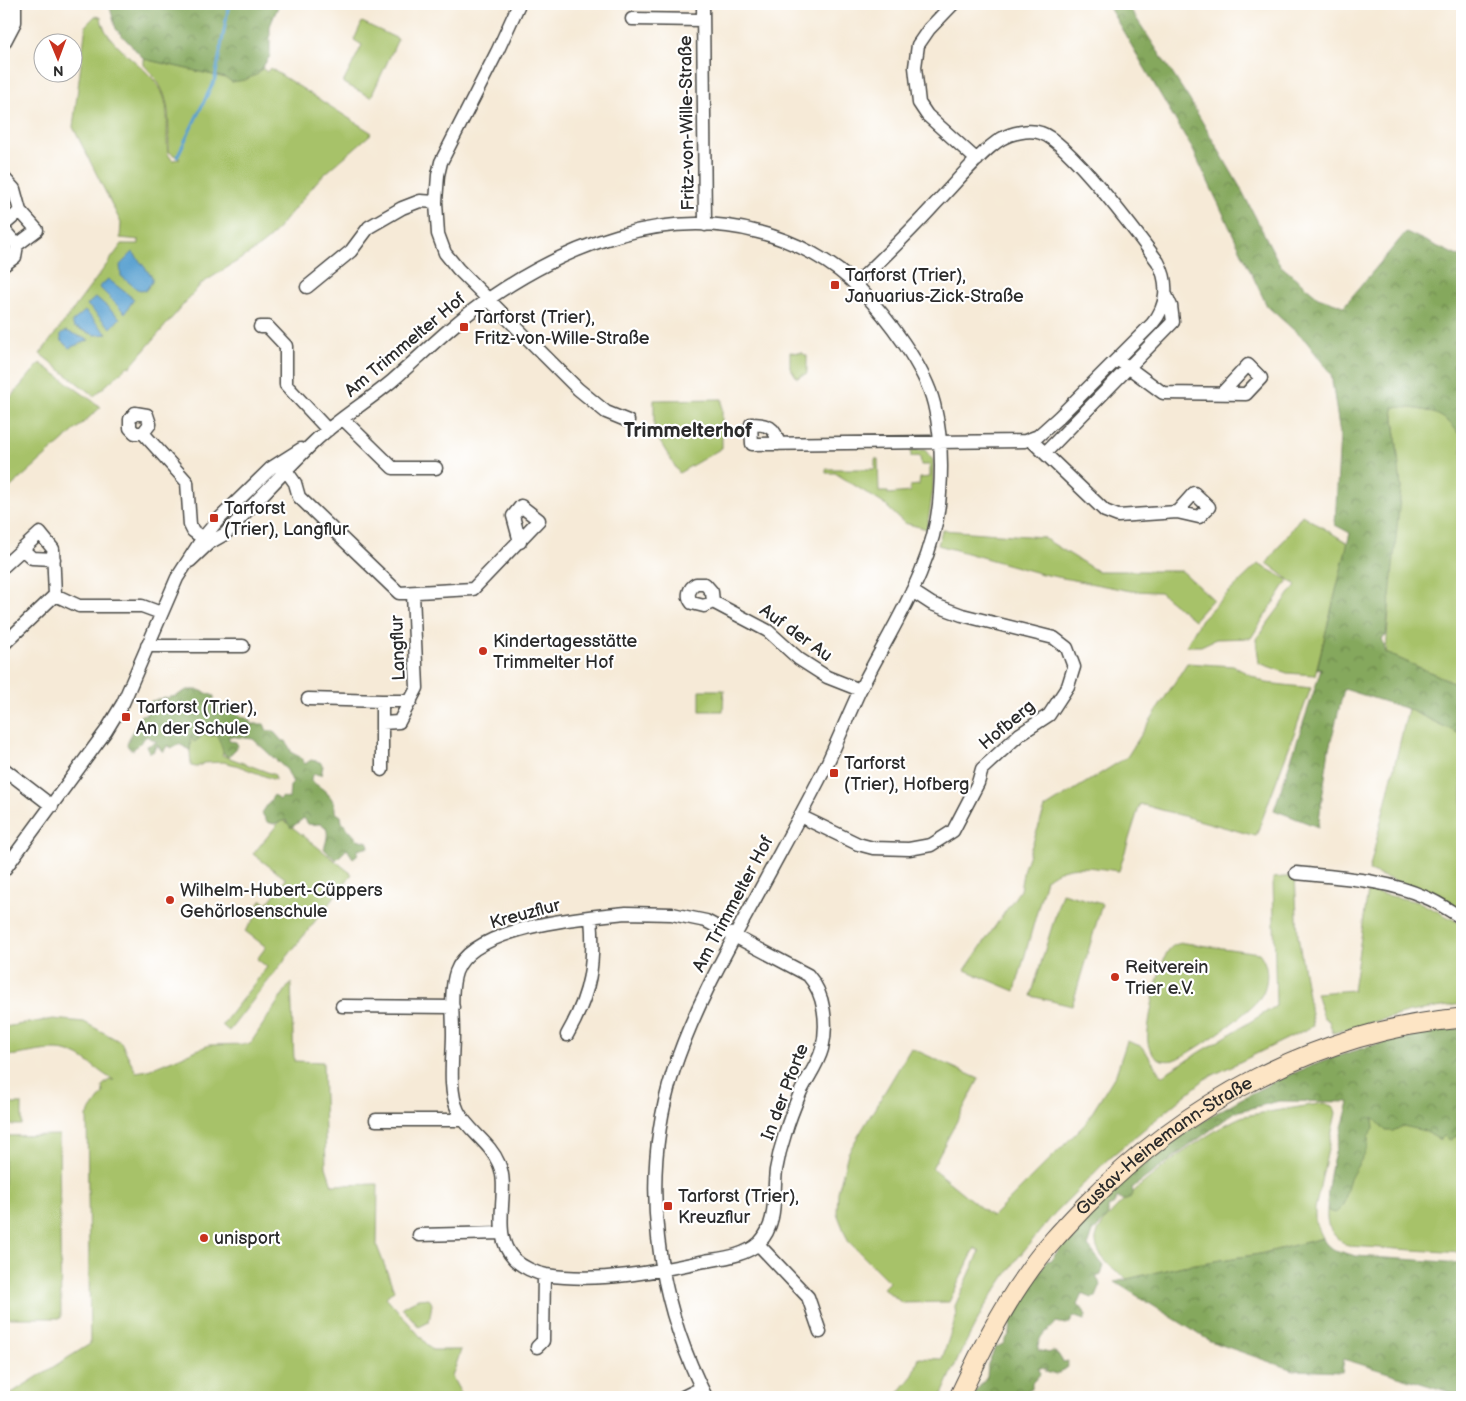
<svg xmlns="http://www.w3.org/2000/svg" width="1466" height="1401" font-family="'Balsamiq Sans',sans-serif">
<defs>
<pattern id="forest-crowns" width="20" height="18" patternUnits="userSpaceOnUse" patternTransform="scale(1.25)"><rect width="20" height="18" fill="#85a85d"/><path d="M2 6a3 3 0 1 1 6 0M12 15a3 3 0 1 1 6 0" fill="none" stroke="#6d894d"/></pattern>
</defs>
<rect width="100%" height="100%" fill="#fff"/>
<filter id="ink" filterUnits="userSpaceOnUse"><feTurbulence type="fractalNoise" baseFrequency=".02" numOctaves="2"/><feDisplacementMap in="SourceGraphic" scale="10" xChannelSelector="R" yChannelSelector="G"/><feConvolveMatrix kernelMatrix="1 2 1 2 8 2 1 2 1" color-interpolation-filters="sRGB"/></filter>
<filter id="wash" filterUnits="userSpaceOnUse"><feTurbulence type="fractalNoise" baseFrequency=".0096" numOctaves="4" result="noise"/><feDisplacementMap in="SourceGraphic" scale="20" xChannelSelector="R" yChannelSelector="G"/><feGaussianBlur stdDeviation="1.12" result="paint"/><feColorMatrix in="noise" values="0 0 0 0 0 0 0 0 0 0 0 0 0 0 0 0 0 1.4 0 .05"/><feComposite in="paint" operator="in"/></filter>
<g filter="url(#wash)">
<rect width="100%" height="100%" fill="#f6ead7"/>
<path fill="#a7c269" stroke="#69764a" d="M95 16 101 17C103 45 150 66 162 92 171 111 165 134 168 154L172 160 180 159 169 152C168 112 173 95 144 65V59L226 78 258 74 262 68 267 72 270 68 372 133 319 179 270 238 255 250 201 284 130 367 128 366 94 396 40 354 122 244H139V240L120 238 121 223 73 127 86 25Z
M362 22 398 39 371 97 343 83 362 45 354 40Z
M790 352 802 353 807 356V373L797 378 790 367Z
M40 363 101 407 4 493V405Z
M722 399V448L679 473 654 432V400Z
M1393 406C1424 410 1448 409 1462 440V686L1386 653 1393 549 1401 488Z
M911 450H925L933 460V489L927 529 904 523 884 504 835 473H826V469H875V459H878L879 492H888V494L910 492V486L919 485 920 478 930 477V465H921L920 456 911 457Z
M1302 515 1348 543 1315 675 1287 673 1259 663 1256 639 1296 585 1267 563Z
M942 530 1042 537 1097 571H1182L1213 599 1194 620 1160 592 1131 591 1042 574 938 545Z
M1258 564 1288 580 1251 638 1216 639 1201 646H1186L1201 619Z
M1187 663 1233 666 1266 683 1311 688 1256 836 1140 804 1119 871C1093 868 1068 861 1046 879L1015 991 965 970 1020 890 1024 868 1045 808 1127 757Z
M700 690H724L723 711H700Z
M1408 709 1462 735V913L1429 894 1369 871Z
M200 730 221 734 224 749 222 755 275 775V780L236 765 223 762 204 763 197 767 191 766 189 738Z
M282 819 352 874 229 1031 222 1025 267 967 257 959 266 947 245 931 259 913 255 909 262 900 267 904 286 879 253 854Z
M1295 876 1298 936 1313 1026 1205 1079 1109 1158 1054 1214 1017 1259 985 1306 961 1352 941 1397H895L913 1375 919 1358 942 1359 956 1317 955 1306 980 1251 975 1248 949 1302 902 1303 883 1288 889 1282 848 1241 837 1213 838 1192 848 1153 911 1048 979 1079 932 1168 992 1217 1085 1124 1116 1074 1127 1041 1143 1047 1161 1076 1276 1006 1273 878Z
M1368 891 1419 902 1462 924V1004L1410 1012 1333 1033 1329 1021 1324 1018 1316 993 1353 990Z
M1062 893 1102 904 1072 1006 1031 996Z
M1185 943 1259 953C1269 965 1269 983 1261 996 1252 1011 1194 1052 1177 1059 1172 1061 1167 1061 1162 1060 1155 1057 1149 1051 1148 1043 1145 1030 1160 961 1168 951 1172 945 1178 943 1185 943Z
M291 982 294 1061 323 1062 326 1167 332 1185 378 1184 377 1246 394 1290 386 1297 432 1350H461L452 1377 463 1397H5L90 1344 87 1116 103 1093 102 1086 109 1080H114C99 1073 89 1060 74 1054 53 1044 26 1056 4 1056V1027L53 1019 84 1022 121 1042 136 1072 148 1070 209 1045 250 1044Z
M1324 1103 1334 1107 1336 1113 1315 1209V1221L1323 1238 1260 1254 1183 1266 1127 1279C1115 1270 1094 1256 1096 1238 1100 1208 1215 1125 1244 1116Z
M4 1104H22V1125H4Z
M1408 1116 1462 1125V1253L1348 1246C1339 1240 1332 1235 1328 1224 1322 1203 1341 1143 1347 1120Z
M59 1135 61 1318H4V1136Z
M429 1298 432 1304 429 1322 419 1327 402 1307 418 1299Z"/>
<path fill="url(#forest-crowns)" stroke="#586a44" d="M109 4H279L270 26V56L258 74 245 80 232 82 226 78 144 59 116 29Z
M1107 4H1127L1189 99 1240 187 1280 265 1318 297 1344 306 1406 232 1462 258V440C1448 411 1423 408 1393 407L1401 488 1386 636 1382 638 1386 653 1462 686V735L1408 709 1344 689 1329 749 1318 827 1274 810 1317 682 1321 668 1317 669 1350 533 1335 525 1340 434 1331 374 1306 341 1267 306 1193 150Z
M187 690H199L214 696V710L221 705 249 720 251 724H264L267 731H273L282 741H286L292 753 300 757 305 764 311 760 320 762 323 766 321 775 314 774 310 780C321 788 336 796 335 812L341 816 342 822 357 839 368 842 369 847 358 850 357 855 353 858 347 849 336 860 324 849C326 842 332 827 320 824 316 824 312 825 308 824L304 818 291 828 286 820 274 824 267 822 262 813 274 795 279 800 283 797 289 799 290 786 293 783 287 770 253 739 228 736 230 741 236 742 238 746 229 757 224 754 217 734 212 736 201 733 200 738 194 742 191 736 190 750 179 744 171 748 168 745 163 752 157 745 153 752H149L147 746 157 742 147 736 133 750 130 749 127 745C129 737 137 722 141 715L147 714 151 701 176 696Z
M1462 1028V1136L1458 1135 1450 1140 1444 1136 1440 1140 1425 1131 1403 1126 1393 1131H1386L1373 1117 1374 1128 1368 1136C1371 1153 1352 1169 1348 1185 1346 1194 1346 1203 1339 1210 1336 1214 1333 1213 1328 1211 1324 1179 1341 1134 1349 1102L1279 1101 1235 1112 1132 1188 1133 1195 1127 1200H1121L1117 1197 1115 1204 1108 1207V1217L1093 1232 1088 1246 1104 1266 1101 1275 1096 1277 1101 1285 1096 1297 1092 1298 1082 1294 1077 1305 1083 1309 1086 1316 1084 1320 1073 1316 1070 1323 1065 1324 1056 1322C1050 1333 1038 1331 1038 1350L1049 1353 1053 1351 1058 1354 1063 1362 1068 1361 1067 1367 1056 1375 1046 1372V1369L1038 1368 1041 1373 1032 1383V1388L1013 1397H971L987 1377 988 1364 995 1348 1003 1344 1010 1333 1011 1318 1016 1313 1018 1301 1030 1281 1037 1277 1046 1261 1051 1260C1060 1248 1060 1246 1074 1239 1078 1235 1076 1230 1079 1225 1097 1202 1122 1181 1145 1163 1237 1089 1345 1042 1462 1028Z
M1323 1238 1328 1246 1335 1250 1356 1256 1462 1263V1396L1344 1359 1342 1372 1293 1370 1210 1341 1115 1282 1183 1266 1260 1254Z"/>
<path fill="#5aa1d0" stroke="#42667e" d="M133 252 152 277V282L145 291 137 289 121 276 120 265Z
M108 279 134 299 125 313 99 287Z
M96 297 120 318 111 328 87 305Z
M85 311 107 334 95 335 74 327 72 322Z
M66 331 89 340 69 348 61 340V334Z"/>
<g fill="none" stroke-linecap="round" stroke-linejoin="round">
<path stroke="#5aa1d0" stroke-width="3" d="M177 157 215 79 229 4"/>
</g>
</g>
<g filter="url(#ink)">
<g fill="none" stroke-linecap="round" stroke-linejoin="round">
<defs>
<path id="minor" d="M519 4 497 52 441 162 438 175 436 202 438 234 445 253 458 269 578 389 606 412 628 421
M703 4 705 225
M953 4 929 29 918 45 915 67 919 103 927 115 977 160
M632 19 703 20
M4 43 15 22V4
M4 178 14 189 20 211 37 230 17 245 15 257 4 265
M4 225 20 211
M4 230 17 245
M307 287 351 251 369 227 402 208 420 201 436 202
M260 327H268L286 346V385L328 430
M1117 359 1163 393 1246 394 1261 378 1248 365 1223 392
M343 419 393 468H436
M143 433H135L130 428V419L135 413 147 415 150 424 143 433 187 482 190 525 193 531 209 543
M1031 440 1105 511 1118 516 1177 512 1199 517 1209 507 1194 493 1177 512
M778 444C776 427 767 424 751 424L752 444 1025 441 1038 436 1059 417 1152 324C1168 306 1169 282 1158 262 1139 236 1068 141 1041 133 1029 129 1011 133 1001 139 981 151 953 186 936 203 910 232 883 258 856 284
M1045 453 1173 322 1171 306 1166 295
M283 466 295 483 299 497 399 593 473 589 539 520 521 506 513 516 520 542
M22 549 32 558 54 559
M190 561 209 543 225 534C255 503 284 471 314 442 338 419 367 402 392 381 424 353 454 322 490 298 568 245 663 207 758 232 795 241 834 262 860 289 887 317 925 367 934 404 941 432 942 465 940 493 936 566 891 628 859 692 848 716 838 740 827 764 808 802 787 840 767 877 733 940 695 1004 673 1072 639 1179 656 1299 706 1397
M4 566 40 533 53 549 55 595 79 606H142L161 613
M696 584H705L712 592 713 602 704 606 692 603C686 596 689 588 696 584Z
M713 602 768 631 799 659 827 677 860 690
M4 644 55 595
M147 646H243
M308 699 382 701
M411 701H382V723L399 722 417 688 413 593
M4 769 52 806
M382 770V723
M800 816 858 844 873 848 909 849 931 845 953 831 978 783 982 769 1020 734 1049 715 1068 686 1074 667 1067 648 1054 638 962 615 932 604 912 591
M4 870 106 731 123 703 177 578 202 539 219 519 271 468 301 449
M1296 873C1340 878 1385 879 1425 897 1438 902 1450 911 1462 918
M626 913 672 914 706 921 808 975C825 994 828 1025 822 1049 818 1064 808 1077 801 1091 795 1105 789 1120 785 1134 781 1146 778 1158 776 1170 773 1194 778 1224 759 1243 745 1256 723 1258 705 1261 654 1272 599 1283 546 1275 535 1273 522 1267 514 1259 489 1233 511 1191 499 1164 490 1142 468 1131 458 1111 448 1090 453 1057 453 1034 453 1015 450 990 456 972 472 926 585 917 626 913Z
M342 1006 453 1007
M567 1035C591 993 595 963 591 917
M376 1120H464
M419 1235 502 1233
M758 1244 808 1297 820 1332
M537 1347 543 1341 544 1275
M683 1397 701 1388"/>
<g id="secondary">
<path id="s1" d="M959 1397C979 1355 999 1313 1026 1275 1043 1250 1064 1228 1085 1206 1185 1103 1317 1031 1462 1018"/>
</g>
</defs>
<use href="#minor" stroke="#494845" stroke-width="15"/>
<use href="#secondary" stroke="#494845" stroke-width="21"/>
<use href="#minor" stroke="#fff" stroke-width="12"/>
<use href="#secondary" stroke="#fde5c5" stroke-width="19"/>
</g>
</g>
<g fill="#c8321e" stroke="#fff" stroke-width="2">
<rect x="830" y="280" width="10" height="10" rx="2.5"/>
<rect x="459" y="322" width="10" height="10" rx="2.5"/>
<rect x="209" y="513" width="10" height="10" rx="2.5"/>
<circle cx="483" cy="651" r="5"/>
<rect x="121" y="712" width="10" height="10" rx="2.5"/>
<rect x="829" y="768" width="10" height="10" rx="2.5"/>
<circle cx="170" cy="900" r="5"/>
<circle cx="1115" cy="977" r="5"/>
<rect x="663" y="1201" width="10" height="10" rx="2.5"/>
<circle cx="204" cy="1238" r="5"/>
</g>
<g text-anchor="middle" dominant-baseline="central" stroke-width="4.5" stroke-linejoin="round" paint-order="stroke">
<g font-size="18" fill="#2b2b2b" stroke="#fff">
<text transform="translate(687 123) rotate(-91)">Fritz-von-Wille-Straße</text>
<text transform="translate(405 345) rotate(-40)">Am Trimmelter Hof</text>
<text transform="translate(796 633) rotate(36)">Auf der Au</text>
<text transform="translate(398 648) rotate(-92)">Langflur</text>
<text transform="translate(1007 725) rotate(-40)">Hofberg</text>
<text transform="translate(733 904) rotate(-62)">Am Trimmelter Hof</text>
<text transform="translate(525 914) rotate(-15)">Kreuzflur</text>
<text transform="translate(785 1092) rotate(-69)">In der Pforte</text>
<text stroke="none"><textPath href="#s1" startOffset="330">Gustav-Heinemann-Straße</textPath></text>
</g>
<g font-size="18" fill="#2b2b2b" stroke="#fff" text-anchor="start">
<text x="845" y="275">Tarforst (Trier),<tspan x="845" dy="21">Januarius-Zick-Straße</tspan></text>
<text x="474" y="317">Tarforst (Trier),<tspan x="474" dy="21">Fritz-von-Wille-Straße</tspan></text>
<text x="224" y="508">Tarforst<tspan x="224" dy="21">(Trier), Langflur</tspan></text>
<text x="493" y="641">Kindertagesstätte<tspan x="493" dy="21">Trimmelter Hof</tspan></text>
<text x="136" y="707">Tarforst (Trier),<tspan x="136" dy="21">An der Schule</tspan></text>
<text x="844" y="763">Tarforst<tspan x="844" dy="21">(Trier), Hofberg</tspan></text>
<text x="180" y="890">Wilhelm-Hubert-Cüppers<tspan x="180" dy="21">Gehörlosenschule</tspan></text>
<text x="1125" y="967">Reitverein<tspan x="1125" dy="21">Trier e.V.</tspan></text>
<text x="678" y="1196">Tarforst (Trier),<tspan x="678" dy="21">Kreuzflur</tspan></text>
<text x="214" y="1238">unisport</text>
</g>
<g font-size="20" font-weight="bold" fill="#2b2b2b" stroke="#fff">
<text x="688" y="431">Trimmelterhof</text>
</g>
</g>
<rect width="1466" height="1401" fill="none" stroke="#fff" stroke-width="20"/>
<g transform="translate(58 58) rotate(179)"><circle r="24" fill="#ffffff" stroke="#aaaaaa"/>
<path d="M0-4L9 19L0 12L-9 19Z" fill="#c8321e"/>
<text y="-8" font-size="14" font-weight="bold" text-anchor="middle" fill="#2b2b2b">N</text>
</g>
</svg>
